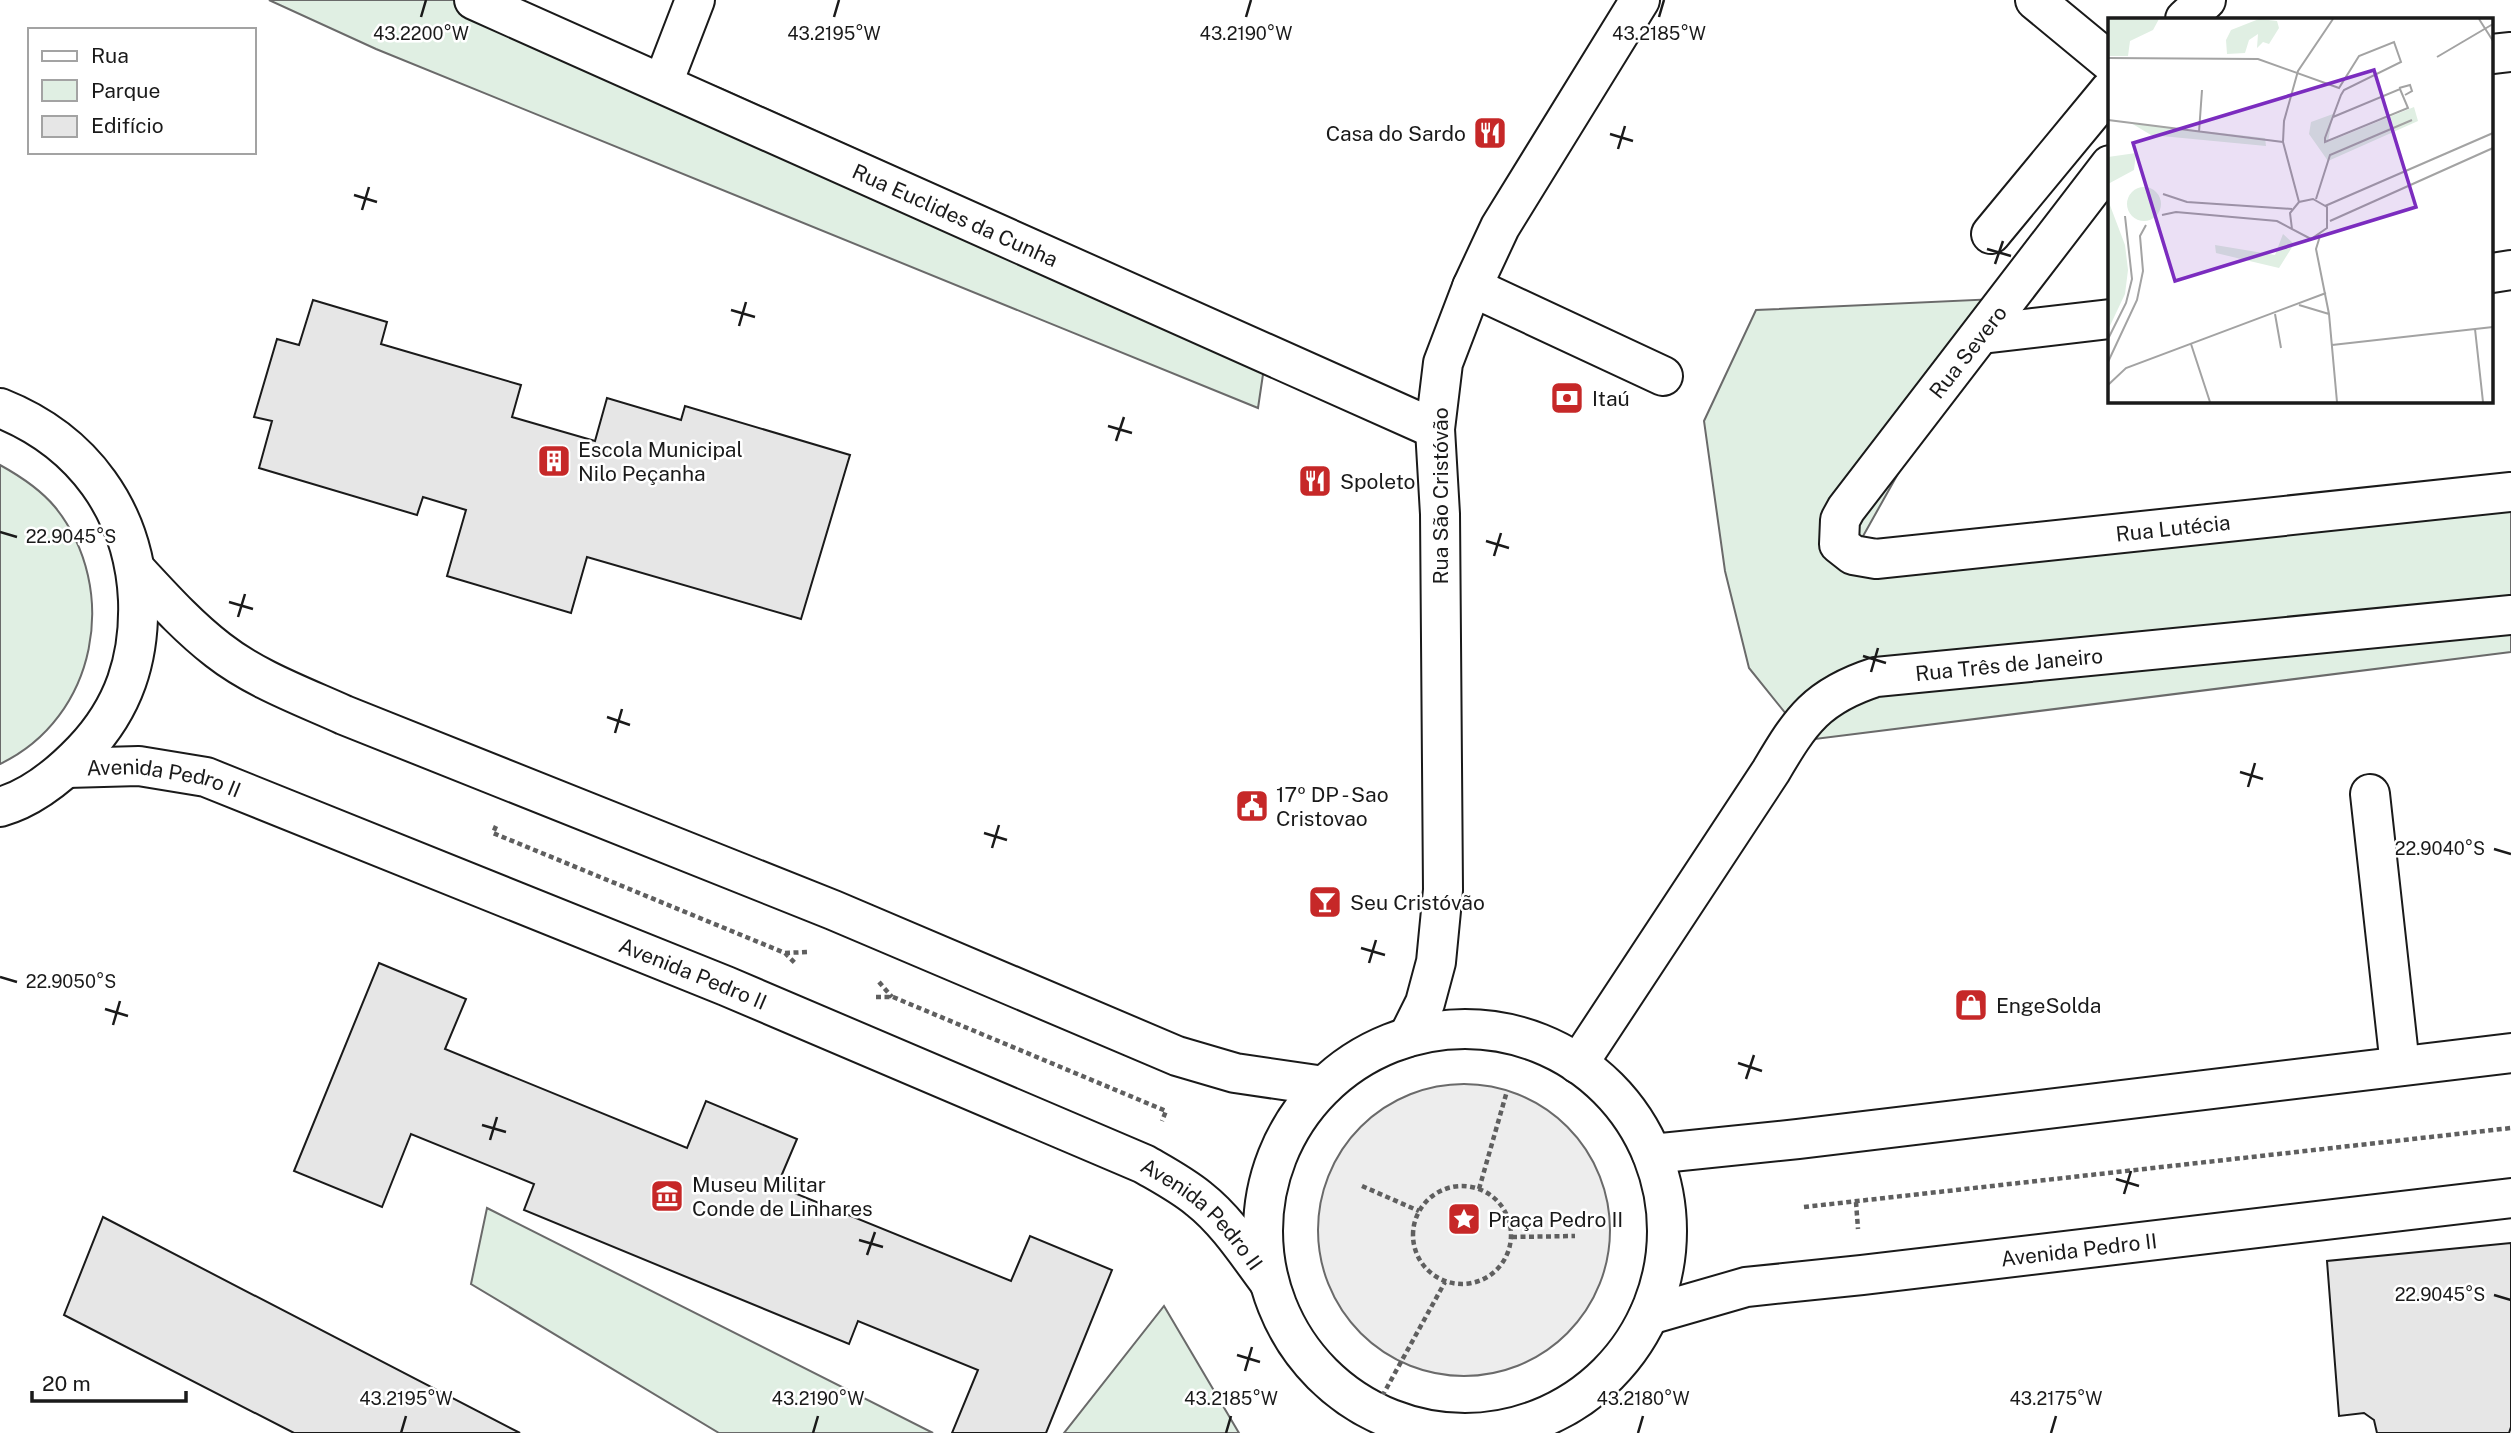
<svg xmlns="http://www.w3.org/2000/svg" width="2511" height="1433" font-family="'Public Sans',sans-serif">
<rect width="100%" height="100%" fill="#fff"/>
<path fill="#e0efe3" stroke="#6a6a6a" stroke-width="2" d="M269 0H501L722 89 1269 334 1258 408 376 49Z
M1996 299 1853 554 2511 495V652L1807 740 1749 668 1725 571 1704 421 1756 310Z
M0 465C20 476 40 489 55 507 121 589 97 718 0 764Z
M487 1208 933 1433H719L471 1284Z
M1164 1306 1239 1433H1064Z"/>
<path fill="#ededed" stroke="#6a6a6a" stroke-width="2" d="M1318 1230a146 146 0 1 1 292 0a146 146 0 1 1-292 0Z"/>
<path fill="#e6e6e6" stroke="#1a1a1a" stroke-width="2" d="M313 300 387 322 381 344 521 385 512 417 595 441 607 398 681 420 685 406 850 455 801 619 587 557 571 613 447 576 466 510 423 497 417 515 259 468 272 421 254 417 277 339 299 345Z
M379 963 466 999 445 1049 687 1148 706 1101 797 1139 777 1186 1011 1281 1030 1236 1112 1270 1046 1433H952L978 1370 858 1321 849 1344 524 1210 534 1184 411 1134 382 1207 294 1171Z
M103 1217 520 1433H294L64 1315Z
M2511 1243V1427L2509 1433H2377L2374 1420 2364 1413 2339 1416 2327 1261Z"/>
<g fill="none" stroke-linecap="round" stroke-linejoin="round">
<defs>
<g id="minor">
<path id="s1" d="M474 0 1435 429"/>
<path d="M2035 0 2110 62"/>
<path d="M2185 19 2206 0"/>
<path d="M2492 54 2511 52"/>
<path d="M663 83 695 0"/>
<path id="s2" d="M2110 165 1846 509 1840 520 1839 544 1853 555 1876 559 2511 492"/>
<path d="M1991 234 2110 90"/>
<path d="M2492 273 2511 270"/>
<path d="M1472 287 1663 376"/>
<path d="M1982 334 2110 319"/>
<path d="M136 570C162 598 188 627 218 650 255 679 302 696 344 715L833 910 1177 1056 1235 1073 1324 1086"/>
<path id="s3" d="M67 768 139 766 206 777 726 986 1144 1164C1163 1175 1182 1185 1199 1199 1227 1221 1248 1254 1269 1282"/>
<path d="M2370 794 2400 1066"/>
<circle cx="1465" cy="1231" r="202"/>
<path d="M1408 1037 1425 1003 1436 962 1443 890 1440 514 1435 429 1443 363 1472 287 1500 227 1640 0"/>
<path id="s4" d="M1578 1064 1771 771C1801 720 1817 696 1876 677L2511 615"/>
<path d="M1652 1154 1798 1139 2511 1053"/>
<path id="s5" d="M1649 1315 1746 1287 1862 1275 2511 1198"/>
</g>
<path id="major" d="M0 408C83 441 134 511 138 600 140 659 124 708 83 751 60 775 32 798 0 807"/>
</defs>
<use href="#minor" stroke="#1a1a1a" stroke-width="42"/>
<use href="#major" stroke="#1a1a1a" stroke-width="42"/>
<path stroke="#5f5f5f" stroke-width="4.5" stroke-dasharray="5 3.5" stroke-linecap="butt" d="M496 826 493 833 785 953 795 963
M785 953 807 952
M879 982 892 997
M876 997H893L1166 1111 1162 1121
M1413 1235a49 49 0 1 1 98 0a49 49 0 1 1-98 0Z
M1362 1186 1419 1211
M1479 1189 1507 1091
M1856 1202 1858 1229
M1804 1207 2511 1128
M1512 1237 1575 1236
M1374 1411 1445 1282"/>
<use href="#minor" stroke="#fff" stroke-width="38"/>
<use href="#major" stroke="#fff" stroke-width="38"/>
</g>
<path fill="none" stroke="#1a1a1a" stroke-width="2.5" d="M421 17 426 0M834 17 839 0M1246 17 1251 0M1659 17 1664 0M1610 134 1633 141M1618 149 1625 126M354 195 377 202M362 210 369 187M1987 249 2011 256M1995 264 2003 241M731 310 755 317M739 326 746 302M1108 426 1132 433M1116 441 1124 417M0 532 17 537M1486 541 1509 548M1494 556 1501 533M229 602 253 609M238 617 245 594M1863 656 1886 663M1871 672 1878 648M607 717 630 725M615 733 622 709M2240 772 2263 779M2248 787 2255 763M984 833 1007 840M992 848 999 825M2494 849 2511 854M1361 948 1385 955M1369 963 1376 940M0 977 17 982M105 1009 128 1016M113 1025 120 1001M1738 1063 1762 1071M1746 1079 1754 1055M482 1125 506 1132M490 1140 497 1117M2116 1179 2139 1186M2124 1194 2131 1171M859 1240 883 1247M867 1255 875 1232M2494 1295 2511 1300M1237 1355 1260 1362M1245 1371 1252 1347M401 1433 406 1416M813 1433 818 1416M1226 1433 1231 1416M1638 1433 1643 1416M2051 1433 2056 1416"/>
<defs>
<symbol id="restaurant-square" viewBox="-11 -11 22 22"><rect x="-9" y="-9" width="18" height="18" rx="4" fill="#c62828" stroke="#fff"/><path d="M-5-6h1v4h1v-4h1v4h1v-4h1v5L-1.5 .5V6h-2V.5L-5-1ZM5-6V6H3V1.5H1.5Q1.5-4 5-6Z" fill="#fff"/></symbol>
<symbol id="bank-square" viewBox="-11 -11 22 22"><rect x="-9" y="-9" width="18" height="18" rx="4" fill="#c62828" stroke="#fff"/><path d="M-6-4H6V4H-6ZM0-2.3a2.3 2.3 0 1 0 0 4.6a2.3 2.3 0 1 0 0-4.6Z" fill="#fff"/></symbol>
<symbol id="building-square" viewBox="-11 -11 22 22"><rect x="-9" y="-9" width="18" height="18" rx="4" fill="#c62828" stroke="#fff"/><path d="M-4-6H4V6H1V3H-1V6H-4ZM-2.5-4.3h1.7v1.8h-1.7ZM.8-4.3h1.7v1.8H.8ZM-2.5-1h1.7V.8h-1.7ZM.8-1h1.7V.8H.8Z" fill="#fff"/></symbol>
<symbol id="civic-square" viewBox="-11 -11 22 22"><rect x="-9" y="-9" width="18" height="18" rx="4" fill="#c62828" stroke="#fff"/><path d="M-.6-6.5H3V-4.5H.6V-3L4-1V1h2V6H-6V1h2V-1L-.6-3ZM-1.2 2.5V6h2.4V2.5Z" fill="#fff"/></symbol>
<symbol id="bar-square" viewBox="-11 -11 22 22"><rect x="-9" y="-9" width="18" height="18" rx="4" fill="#c62828" stroke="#fff"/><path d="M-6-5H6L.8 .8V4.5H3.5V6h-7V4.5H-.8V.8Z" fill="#fff"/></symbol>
<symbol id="shop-square" viewBox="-11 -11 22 22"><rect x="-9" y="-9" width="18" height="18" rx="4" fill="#c62828" stroke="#fff"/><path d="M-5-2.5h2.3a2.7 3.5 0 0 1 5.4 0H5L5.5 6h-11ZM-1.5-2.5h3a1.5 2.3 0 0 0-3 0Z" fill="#fff"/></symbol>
<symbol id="museum-square" viewBox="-11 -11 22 22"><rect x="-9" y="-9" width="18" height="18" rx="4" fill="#c62828" stroke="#fff"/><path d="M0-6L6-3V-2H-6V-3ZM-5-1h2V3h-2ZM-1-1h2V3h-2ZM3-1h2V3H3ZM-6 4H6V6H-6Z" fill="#fff"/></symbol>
<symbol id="sight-square" viewBox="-11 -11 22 22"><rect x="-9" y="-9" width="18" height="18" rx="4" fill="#c62828" stroke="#fff"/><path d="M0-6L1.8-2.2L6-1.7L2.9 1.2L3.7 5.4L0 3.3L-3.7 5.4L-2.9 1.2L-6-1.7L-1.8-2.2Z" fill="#fff"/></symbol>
</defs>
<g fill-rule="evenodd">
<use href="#restaurant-square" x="1471" y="114" width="38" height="38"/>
<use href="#bank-square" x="1548" y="379" width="38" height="38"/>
<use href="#building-square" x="535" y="442" width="38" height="38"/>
<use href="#restaurant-square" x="1296" y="462" width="38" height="38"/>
<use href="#civic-square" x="1233" y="787" width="38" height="38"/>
<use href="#bar-square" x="1306" y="883" width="38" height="38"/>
<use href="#shop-square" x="1952" y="986" width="38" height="38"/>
<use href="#museum-square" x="648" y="1177" width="38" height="38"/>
<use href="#sight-square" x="1445" y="1200" width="38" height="38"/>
</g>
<g text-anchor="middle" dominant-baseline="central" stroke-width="5" stroke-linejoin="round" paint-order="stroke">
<g font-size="21" fill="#1a1a1a" stroke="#fff" text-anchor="start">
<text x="1466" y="133" text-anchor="end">Casa do Sardo</text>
<text x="1592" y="398">Itaú</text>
<text x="578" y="449">Escola Municipal<tspan x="578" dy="24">Nilo Peçanha</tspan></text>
<text x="1340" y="481">Spoleto</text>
<text x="1276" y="794">17º DP - Sao<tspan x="1276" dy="24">Cristovao</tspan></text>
<text x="1350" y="902">Seu Cristóvão</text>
<text x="1996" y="1005">EngeSolda</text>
<text x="692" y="1184">Museu Militar<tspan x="692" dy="24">Conde de Linhares</tspan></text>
<text x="1488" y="1219">Praça Pedro II</text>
</g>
<g font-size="21" fill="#1a1a1a" stroke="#fff">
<text stroke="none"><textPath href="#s1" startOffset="527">Rua Euclides da Cunha</textPath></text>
<text transform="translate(1968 352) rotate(-52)">Rua Severo</text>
<text transform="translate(1440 496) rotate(-90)">Rua São Cristóvão</text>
<text stroke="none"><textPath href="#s2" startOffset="810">Rua Lutécia</textPath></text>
<text stroke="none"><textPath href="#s4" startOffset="630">Rua Três de Janeiro</textPath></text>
<text stroke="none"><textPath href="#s3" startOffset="98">Avenida Pedro II</textPath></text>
<text stroke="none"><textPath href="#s3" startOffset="665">Avenida Pedro II</textPath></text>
<text stroke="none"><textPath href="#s3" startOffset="1232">Avenida Pedro II</textPath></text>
<text stroke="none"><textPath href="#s5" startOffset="436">Avenida Pedro II</textPath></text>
</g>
</g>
<g transform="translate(2108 18)">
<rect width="385" height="385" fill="#fff"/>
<path d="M0 1H51L45 12 22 23 20 38H0ZM151 1 169 3 171 10 161 26 155 24 149 30 150 16 141 22 137 35 119 36 118 22 123 12ZM306 89 310 103 220 143 201 116 203 104 225 96 220 124ZM23 105 157 120 158 128 43 117ZM28 135 26 152 0 166V139ZM19 186a17 17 0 1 1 34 0a17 17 0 1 1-34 0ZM0 182 17 227 20 252 17 276 0 312ZM175 216 186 226 171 250 108 235 107 227 167 237Z" fill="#e0efe3"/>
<path fill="none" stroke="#a3a3a3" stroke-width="2" d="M371 1 385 23M329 39 385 6M0 40 150 41 231 70 251 38 286 24 293 44 236 72 233 77 217 120V124L300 90 292 71 225 99M291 70 302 67 304 73 297 77M0 102 175 124M91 114 94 72M55 176 79 184 184 191M208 181 222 137 304 102M191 184 175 124 176 103 190 53 225 1M217 188 385 115M54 197 68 194 169 203 203 221 219 210V189L205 181 191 184 182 195 184 211M222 203 385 130M212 218 208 231 221 296 229 384M191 287 221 296M167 296 173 330M367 311 375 384M0 321 18 285 24 261 17 198M83 326 102 384M224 327 385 309M0 344 29 282 35 253 32 218 38 207M0 367 18 350 218 275"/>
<path fill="#7b2cbf" fill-opacity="0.15" stroke="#7b2cbf" stroke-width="3.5" d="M266 52 308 189 67 263 25 125Z"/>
<rect width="385" height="385" fill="none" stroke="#1a1a1a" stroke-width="3.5"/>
</g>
<g font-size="18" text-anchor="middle" fill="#1a1a1a" stroke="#fff" stroke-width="5" stroke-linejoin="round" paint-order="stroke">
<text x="421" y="40">43.2200°W</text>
<text x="834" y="40">43.2195°W</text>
<text x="1246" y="40">43.2190°W</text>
<text x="1659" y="40">43.2185°W</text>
<text x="71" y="543">22.9045°S</text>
<text x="2440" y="855">22.9040°S</text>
<text x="71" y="988">22.9050°S</text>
<text x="2440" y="1301">22.9045°S</text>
<text x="406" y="1405">43.2195°W</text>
<text x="818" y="1405">43.2190°W</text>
<text x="1231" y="1405">43.2185°W</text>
<text x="1643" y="1405">43.2180°W</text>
<text x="2056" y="1405">43.2175°W</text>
</g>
<rect x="28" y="28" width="228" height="126" fill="#ffffff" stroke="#a3a3a3" stroke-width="2"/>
<rect x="42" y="51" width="35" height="10" fill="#ffffff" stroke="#a3a3a3" stroke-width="2"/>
<text x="91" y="63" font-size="21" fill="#1a1a1a">Rua</text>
<rect x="42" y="80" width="35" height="21" fill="#e0efe3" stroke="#a3a3a3" stroke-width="2"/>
<text x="91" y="98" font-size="21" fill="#1a1a1a">Parque</text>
<rect x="42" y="116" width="35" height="21" fill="#e6e6e6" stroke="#a3a3a3" stroke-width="2"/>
<text x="91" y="133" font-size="21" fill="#1a1a1a">Edifício</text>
<path d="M32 1391v10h154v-10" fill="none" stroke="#1a1a1a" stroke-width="3.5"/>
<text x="42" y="1391" font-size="21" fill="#1a1a1a" stroke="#ffffff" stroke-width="5" paint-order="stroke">20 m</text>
</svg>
